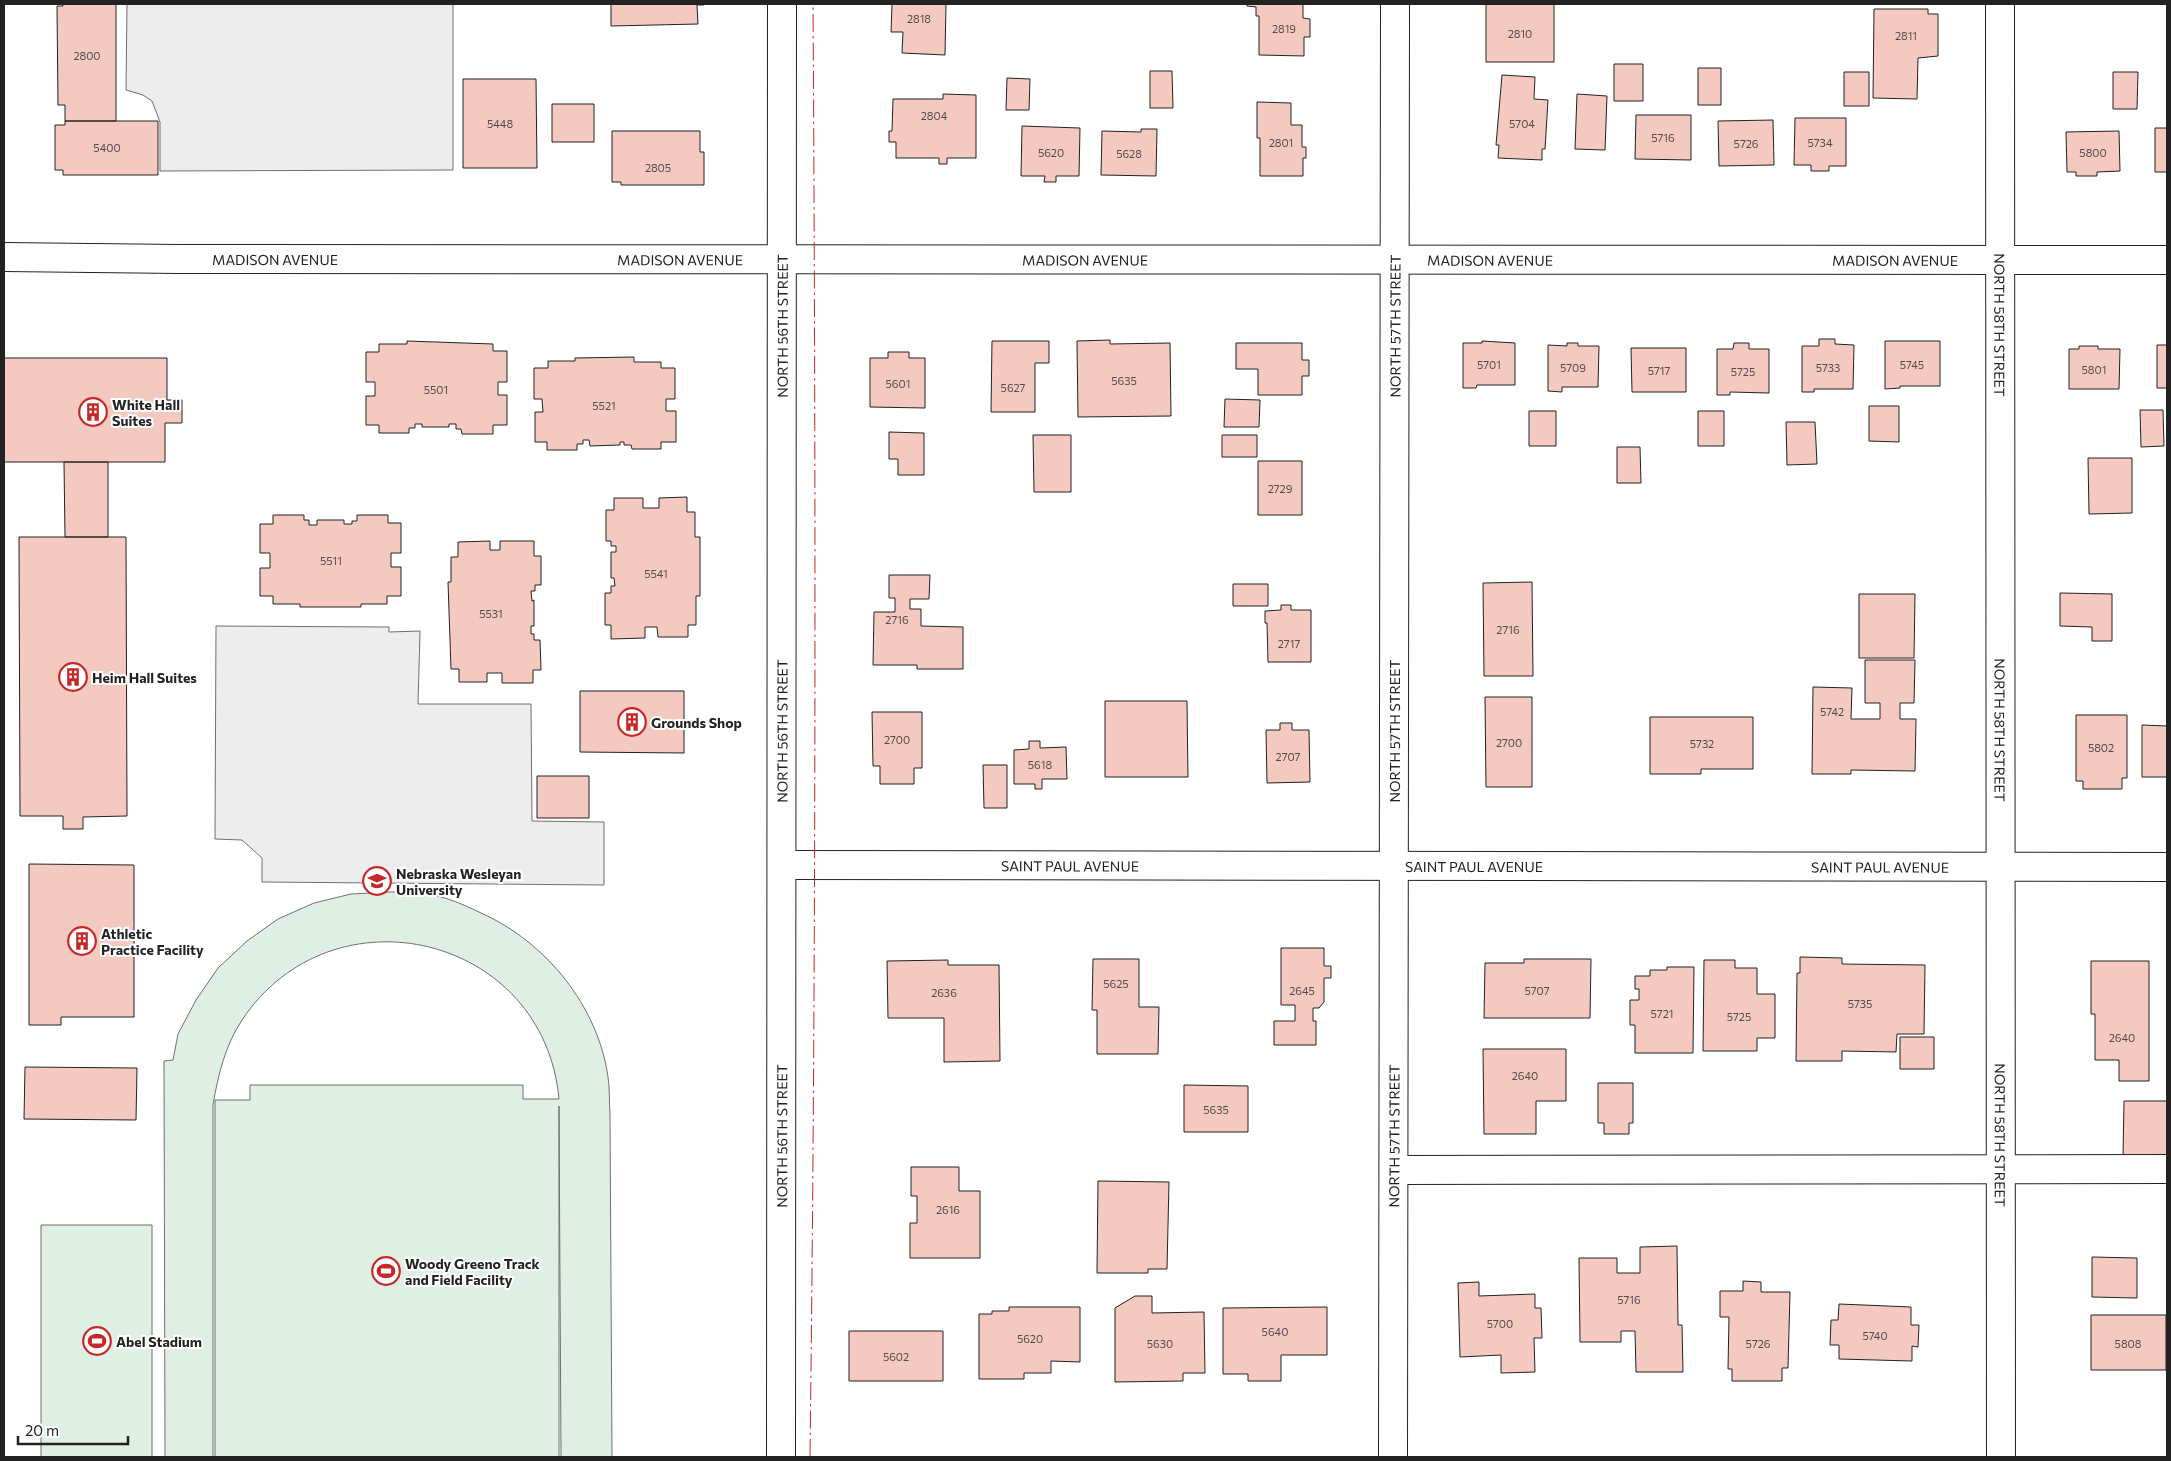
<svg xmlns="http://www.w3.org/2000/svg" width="2171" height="1461" font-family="Commissioner,sans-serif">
<rect width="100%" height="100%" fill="#fff"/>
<path fill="#e0efe3" stroke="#6f6f6f" d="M390 892C402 892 415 892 428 894 446 897 465 905 481 913 546 942 598 1006 608 1077 610 1090 609 1103 610 1115L612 1457H561L559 1106V1457H215V1100H250V1085H523V1099H559C544 935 333 884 242 1020 225 1046 218 1075 213 1105V1457H165L164 1061 173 1060 178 1034 196 1000 218 968 247 941 278 919 314 903 351 894Z
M41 1225H152V1457H41Z"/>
<path fill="#ededed" stroke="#6f6f6f" d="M127 4H453V170L160 171V122L152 101 143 95 126 90Z
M216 626 389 627V632L420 631 418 704H531L532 821 604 822V885L262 882V858L242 840 215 839Z"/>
<path fill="#f3c9c0" stroke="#222" d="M63 4H116V121H65V105H58L57 6H63Z
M611 4H704V5H697L698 24 611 26Z
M892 4H946L945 55 902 53 903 32H891Z
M1247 4H1303V18L1310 19V37H1304V56L1259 55V16H1256V7L1247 6Z
M1486 4H1554V62H1486Z
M1874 9H1928V14H1938V56L1918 58 1917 99 1873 98Z
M1614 64H1643V101H1614Z
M1698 68H1721V105H1698Z
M1150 71H1172L1173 108H1150Z
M1844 72H1869V106H1844Z
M2113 72H2138L2137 109H2113Z
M1502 75 1535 77 1534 99 1548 100 1545 149H1542V160L1498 158 1499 145H1496Z
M1007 78 1030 79 1029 110H1006Z
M463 79H536L537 168H463Z
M943 94 976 95V158H947V164H939V158H896V142H889V131H892L893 99H943Z
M1577 94 1607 96 1605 150 1575 149Z
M1257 102 1291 103V125H1302V147H1306V158H1303V176H1260V138H1257Z
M552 104H594V142H552Z
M1636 115H1691V160L1635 159Z
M1795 118H1846V166H1829V171H1811V165H1794Z
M1773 120 1774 165 1719 166 1718 121Z
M65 121H158V175H63V170H55V125H65Z
M1022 126 1080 128 1079 176H1056V182H1044L1045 176H1021Z
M2155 128H2167V172H2155Z
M1141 129H1157L1156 176 1101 175 1102 131 1141 132Z
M612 131H700V152H704V185H621V182H612Z
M2119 131 2120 171 2097 172V176H2076V172H2067L2066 132Z
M1819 339H1835V344L1854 345 1853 389H1814V392H1802V346H1819Z
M1110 340V344L1170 343 1171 416 1078 417 1077 341Z
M407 341 493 344V351H507V382H498V395H507V425H493V434H462L461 429H456V424H449V427H422V424H415V428H409V433H379V425H366V396H375V382H366V352H379V344H407Z
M992 341H1049V363H1035V412H991Z
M1482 341 1515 343V385H1477L1476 388H1463V343H1482Z
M1885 341H1940V386H1900V388L1885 389Z
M1236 343H1302V360H1309V376H1302V395H1258V369H1236Z
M1567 343H1578V346H1599L1598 387H1562V392L1548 391V345L1567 346Z
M1734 343H1749V349H1769V393L1730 392V395H1717V349H1733Z
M2157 345H2167V388H2157Z
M2079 346H2098V349H2120L2119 389H2069V349H2079Z
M1631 348H1686V392H1632Z
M888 352H909V358H925V408L870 407V358H888Z
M634 357V362H661V368H675V399H666V411H676V442H661V449H632L631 445H624V442H620V445L590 446 589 440H583V444H577V450H547V442H535V412H543L542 399H534V368H548V361H575V358Z
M4 358H167V400H182V423H165V462H4Z
M1225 399 1260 400 1259 427H1224Z
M1869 406H1899V442L1869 441Z
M2140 410H2163L2164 446 2141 447Z
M1529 411H1556V446H1529Z
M1698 411H1724V446H1698Z
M1786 422H1815L1817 464 1787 465Z
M889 432 924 433V475H898V459H889Z
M1033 435H1071V492H1034Z
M1222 435H1257V457H1222Z
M1617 447H1640L1641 483H1617Z
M2088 458H2132V513L2089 514Z
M1258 461H1302V515H1258Z
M64 462H108V537H65Z
M687 497V512H695V537H700V596H696V625H688V637H658L657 627H645V638L611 639V625H605V593H611V586H615L614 578H611V552H616V546H611V541H606V510H614V498H643V508H659V498Z
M273 515H304V520H309V525H317V520H344V524H352V521H357V515H388V523H401V553H391V567H401V596H387V604H361V607H300V604H273V596H260V568H270V553H260V524H273Z
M19 537H126L127 816 83 817V829H63V816H20Z
M490 541V550H500V541H534V556H541V585H535V591H531L532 601 534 600V626H531V634H534V640H540L541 670H533V683H502V673H487V682H459V669H451L448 582H451V557H458V542Z
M889 575H930L929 599H910V609H921V626L963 627V669H917V665H873L874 612H895V598H889Z
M1532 582 1533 676H1484L1483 583Z
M1233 584H1268V606H1233Z
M2060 593 2112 594V641H2092V627L2060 626Z
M1859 594H1915L1914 658H1859Z
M1281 605H1291V610H1311V662H1268L1267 623H1265V611L1281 610Z
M1865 660H1915L1914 703H1900V719H1916L1915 771 1851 770V774H1812L1813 687 1852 688 1851 719H1880V703H1865Z
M580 691H684V753L580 752Z
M1485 697H1532V787H1486Z
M1105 701H1187L1188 777H1105Z
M872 712H922V768H914V784H880V766H873Z
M2076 715H2127V778H2122V789H2083V781H2076Z
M1650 717H1753V769H1701V774H1650Z
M1280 723H1292V730H1309L1310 782 1267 783 1266 730H1280Z
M2142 725 2167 726V777H2142Z
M1029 741H1040V748L1066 747 1067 779H1042V789H1035V784H1014V750L1029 749Z
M983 765H1007V808H984Z
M537 776H589V818H537Z
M29 864 134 865V1017H61V1025H29Z
M1281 948H1324V966H1331V978H1324V1002L1319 1008H1313V1021H1316V1045H1274V1021H1295V1005H1281Z
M1800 957 1842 958V964L1925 965 1924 1034H1897L1896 1052 1842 1051V1061H1796L1797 973H1800Z
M1093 959H1139V1007H1159L1158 1054H1097V1010H1092Z
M1524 959H1591L1590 1018H1484L1485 963H1524Z
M948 960V965H999L1000 1061 944 1062V1018H888L887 961Z
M1704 960H1735V968H1757V994H1775V1038H1757V1051H1703Z
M2091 961H2149V1081H2119V1060H2095V1014H2091Z
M1667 967H1694L1693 1053H1635V1025H1630V1000H1639V989H1635V976H1650V970H1667Z
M1900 1037H1934V1069H1900Z
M1483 1049H1566V1101H1536V1134H1484Z
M25 1067 137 1068 136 1120 24 1119Z
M1598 1083H1633V1123H1629V1134H1604V1123H1598Z
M1184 1085 1248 1086V1132H1184Z
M2124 1101H2167V1158L2123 1157Z
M911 1167H959V1191H980V1258H910V1223H917V1196H911Z
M1098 1181 1169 1182 1167 1269H1148V1273H1097Z
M1677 1246 1678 1325H1682L1683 1372H1636L1635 1331H1621V1342H1580L1579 1258H1617V1273H1640V1247Z
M2092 1257 2137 1258V1298L2092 1297Z
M1743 1281 1761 1282V1292H1790L1788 1368H1782V1381H1732V1369H1728L1729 1317H1720V1291H1743Z
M1479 1282V1296L1535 1294V1308H1541L1542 1338H1534L1535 1372 1501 1373V1355L1460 1357 1458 1283Z
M1135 1296H1152V1313L1204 1312 1205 1373H1183V1381L1115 1382V1308Z
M1839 1304 1911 1307V1325H1919L1918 1347 1912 1346V1361L1839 1359V1345H1830L1831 1320H1838Z
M1009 1307H1080V1362L1051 1361V1373H1024V1379H979V1314H992V1311H1009Z
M1327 1307V1355H1281V1381H1248V1374H1223V1308Z
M2091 1315H2166V1370H2091Z
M849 1331H943V1381H849Z"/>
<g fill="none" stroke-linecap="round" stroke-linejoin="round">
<defs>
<g id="minor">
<path id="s1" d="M2000 4 2001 1457"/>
<path id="s2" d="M4 257 179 259 2167 260"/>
<path id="s3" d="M782 865 2167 867"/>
<path d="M1394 1170 2167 1169"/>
<path id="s4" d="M1393 1457 1395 4"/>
</g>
<g id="major">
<path id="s5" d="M781 1457 782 4"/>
</g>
</defs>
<use href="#minor" stroke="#222" stroke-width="30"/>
<use href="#major" stroke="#222" stroke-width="30"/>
<use href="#minor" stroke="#fff" stroke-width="28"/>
<use href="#major" stroke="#fff" stroke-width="28"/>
<path stroke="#c62828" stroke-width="1" stroke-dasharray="18 4 2.5 4" stroke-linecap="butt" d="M810 1457C816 973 816 488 813 4"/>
</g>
<defs>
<symbol id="building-ring" viewBox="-11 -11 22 22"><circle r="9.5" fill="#fff" stroke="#c62828" stroke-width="1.5"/><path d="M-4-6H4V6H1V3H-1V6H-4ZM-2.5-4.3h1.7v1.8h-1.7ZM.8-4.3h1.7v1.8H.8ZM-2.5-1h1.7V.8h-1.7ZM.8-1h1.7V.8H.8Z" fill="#c62828"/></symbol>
<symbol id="university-ring" viewBox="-11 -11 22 22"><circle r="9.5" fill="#fff" stroke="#c62828" stroke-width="1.5"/><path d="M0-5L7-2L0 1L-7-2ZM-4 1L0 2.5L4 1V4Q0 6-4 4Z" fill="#c62828"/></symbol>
<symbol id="stadium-ring" viewBox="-11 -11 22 22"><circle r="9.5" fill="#fff" stroke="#c62828" stroke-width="1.5"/><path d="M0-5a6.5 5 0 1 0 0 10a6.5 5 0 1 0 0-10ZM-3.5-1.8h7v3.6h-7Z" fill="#c62828"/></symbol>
</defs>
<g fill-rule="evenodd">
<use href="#building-ring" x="77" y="396" width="32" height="32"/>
<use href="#building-ring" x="57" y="661" width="32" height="32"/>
<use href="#building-ring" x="616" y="706" width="32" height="32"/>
<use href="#university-ring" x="361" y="865" width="32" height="32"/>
<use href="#building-ring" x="66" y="925" width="32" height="32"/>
<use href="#stadium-ring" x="370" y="1255" width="32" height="32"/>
<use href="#stadium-ring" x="81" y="1325" width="32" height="32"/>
</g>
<g text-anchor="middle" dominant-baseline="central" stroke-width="4" stroke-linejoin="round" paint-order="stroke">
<g font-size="11" fill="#564c4a">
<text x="919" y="18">2818</text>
<text x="1284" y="28">2819</text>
<text x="1520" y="33">2810</text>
<text x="1906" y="35">2811</text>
<text x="87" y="55">2800</text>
<text x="934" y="115">2804</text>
<text x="500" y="123">5448</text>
<text x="1522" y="123">5704</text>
<text x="1663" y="137">5716</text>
<text x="1281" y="142">2801</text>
<text x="1820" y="142">5734</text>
<text x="1746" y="143">5726</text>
<text x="107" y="147">5400</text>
<text x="1051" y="152">5620</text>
<text x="2093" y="152">5800</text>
<text x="1129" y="153">5628</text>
<text x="658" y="167">2805</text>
<text x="1489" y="364">5701</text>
<text x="1912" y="364">5745</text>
<text x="1573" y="367">5709</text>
<text x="1828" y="367">5733</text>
<text x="2094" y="369">5801</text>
<text x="1659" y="370">5717</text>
<text x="1743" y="371">5725</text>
<text x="1124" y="380">5635</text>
<text x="898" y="383">5601</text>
<text x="1013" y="387">5627</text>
<text x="436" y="389">5501</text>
<text x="604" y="405">5521</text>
<text x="1280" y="488">2729</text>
<text x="331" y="560">5511</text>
<text x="656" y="573">5541</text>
<text x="491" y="613">5531</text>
<text x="897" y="619">2716</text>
<text x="1508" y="629">2716</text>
<text x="1289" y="643">2717</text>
<text x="1832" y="711">5742</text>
<text x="897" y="739">2700</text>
<text x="1509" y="742">2700</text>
<text x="1702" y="743">5732</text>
<text x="2101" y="747">5802</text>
<text x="1288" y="756">2707</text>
<text x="1040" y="764">5618</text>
<text x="1116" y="983">5625</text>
<text x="1302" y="990">2645</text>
<text x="1537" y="990">5707</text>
<text x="944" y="992">2636</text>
<text x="1860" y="1003">5735</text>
<text x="1662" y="1013">5721</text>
<text x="1739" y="1016">5725</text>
<text x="2122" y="1037">2640</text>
<text x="1525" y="1075">2640</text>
<text x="1216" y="1109">5635</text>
<text x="948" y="1209">2616</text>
<text x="1629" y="1299">5716</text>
<text x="1500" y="1323">5700</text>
<text x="1275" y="1331">5640</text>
<text x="1875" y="1335">5740</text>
<text x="1030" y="1338">5620</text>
<text x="1160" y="1343">5630</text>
<text x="1758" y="1343">5726</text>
<text x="2128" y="1343">5808</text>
<text x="896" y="1356">5602</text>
</g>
<g font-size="14" fill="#222" stroke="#fff">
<text stroke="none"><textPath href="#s2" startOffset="1081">MADISON AVENUE</textPath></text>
<text stroke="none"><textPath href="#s2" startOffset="271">MADISON AVENUE</textPath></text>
<text stroke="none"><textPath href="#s2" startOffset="676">MADISON AVENUE</textPath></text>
<text stroke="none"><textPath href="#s2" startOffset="1486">MADISON AVENUE</textPath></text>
<text stroke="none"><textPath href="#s2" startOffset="1891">MADISON AVENUE</textPath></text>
<text stroke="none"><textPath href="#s5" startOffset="1131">NORTH 56TH STREET</textPath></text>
<text stroke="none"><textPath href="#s4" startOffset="1131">NORTH 57TH STREET</textPath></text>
<text stroke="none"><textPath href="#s1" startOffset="321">NORTH 58TH STREET</textPath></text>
<text stroke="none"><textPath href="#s5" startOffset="726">NORTH 56TH STREET</textPath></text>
<text stroke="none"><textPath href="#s4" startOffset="726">NORTH 57TH STREET</textPath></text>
<text stroke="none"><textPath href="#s1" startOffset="726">NORTH 58TH STREET</textPath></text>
<text stroke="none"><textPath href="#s3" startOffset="288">SAINT PAUL AVENUE</textPath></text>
<text stroke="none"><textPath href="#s3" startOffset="692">SAINT PAUL AVENUE</textPath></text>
<text stroke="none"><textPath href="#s3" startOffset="1098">SAINT PAUL AVENUE</textPath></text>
<text stroke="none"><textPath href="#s5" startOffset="321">NORTH 56TH STREET</textPath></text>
<text stroke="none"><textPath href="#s4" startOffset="321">NORTH 57TH STREET</textPath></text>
<text stroke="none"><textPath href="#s1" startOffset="1131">NORTH 58TH STREET</textPath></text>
</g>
<g font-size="14" font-weight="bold" fill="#222" stroke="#fff" text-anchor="start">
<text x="112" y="404">White Hall<tspan x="112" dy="16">Suites</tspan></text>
<text x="92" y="677">Heim Hall Suites</text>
<text x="651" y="722">Grounds Shop</text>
<text x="396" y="873">Nebraska Wesleyan<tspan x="396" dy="16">University</tspan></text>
<text x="101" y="933">Athletic<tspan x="101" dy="16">Practice Facility</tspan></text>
<text x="405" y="1263">Woody Greeno Track<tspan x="405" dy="16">and Field Facility</tspan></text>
<text x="116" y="1341">Abel Stadium</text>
</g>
</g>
<rect width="2171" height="1461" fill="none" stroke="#222222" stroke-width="10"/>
<path d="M18 1436v8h110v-8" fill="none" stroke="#222222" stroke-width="2.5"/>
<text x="25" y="1436" font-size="15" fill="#222222" stroke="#ffffff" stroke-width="4" paint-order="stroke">20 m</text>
</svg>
